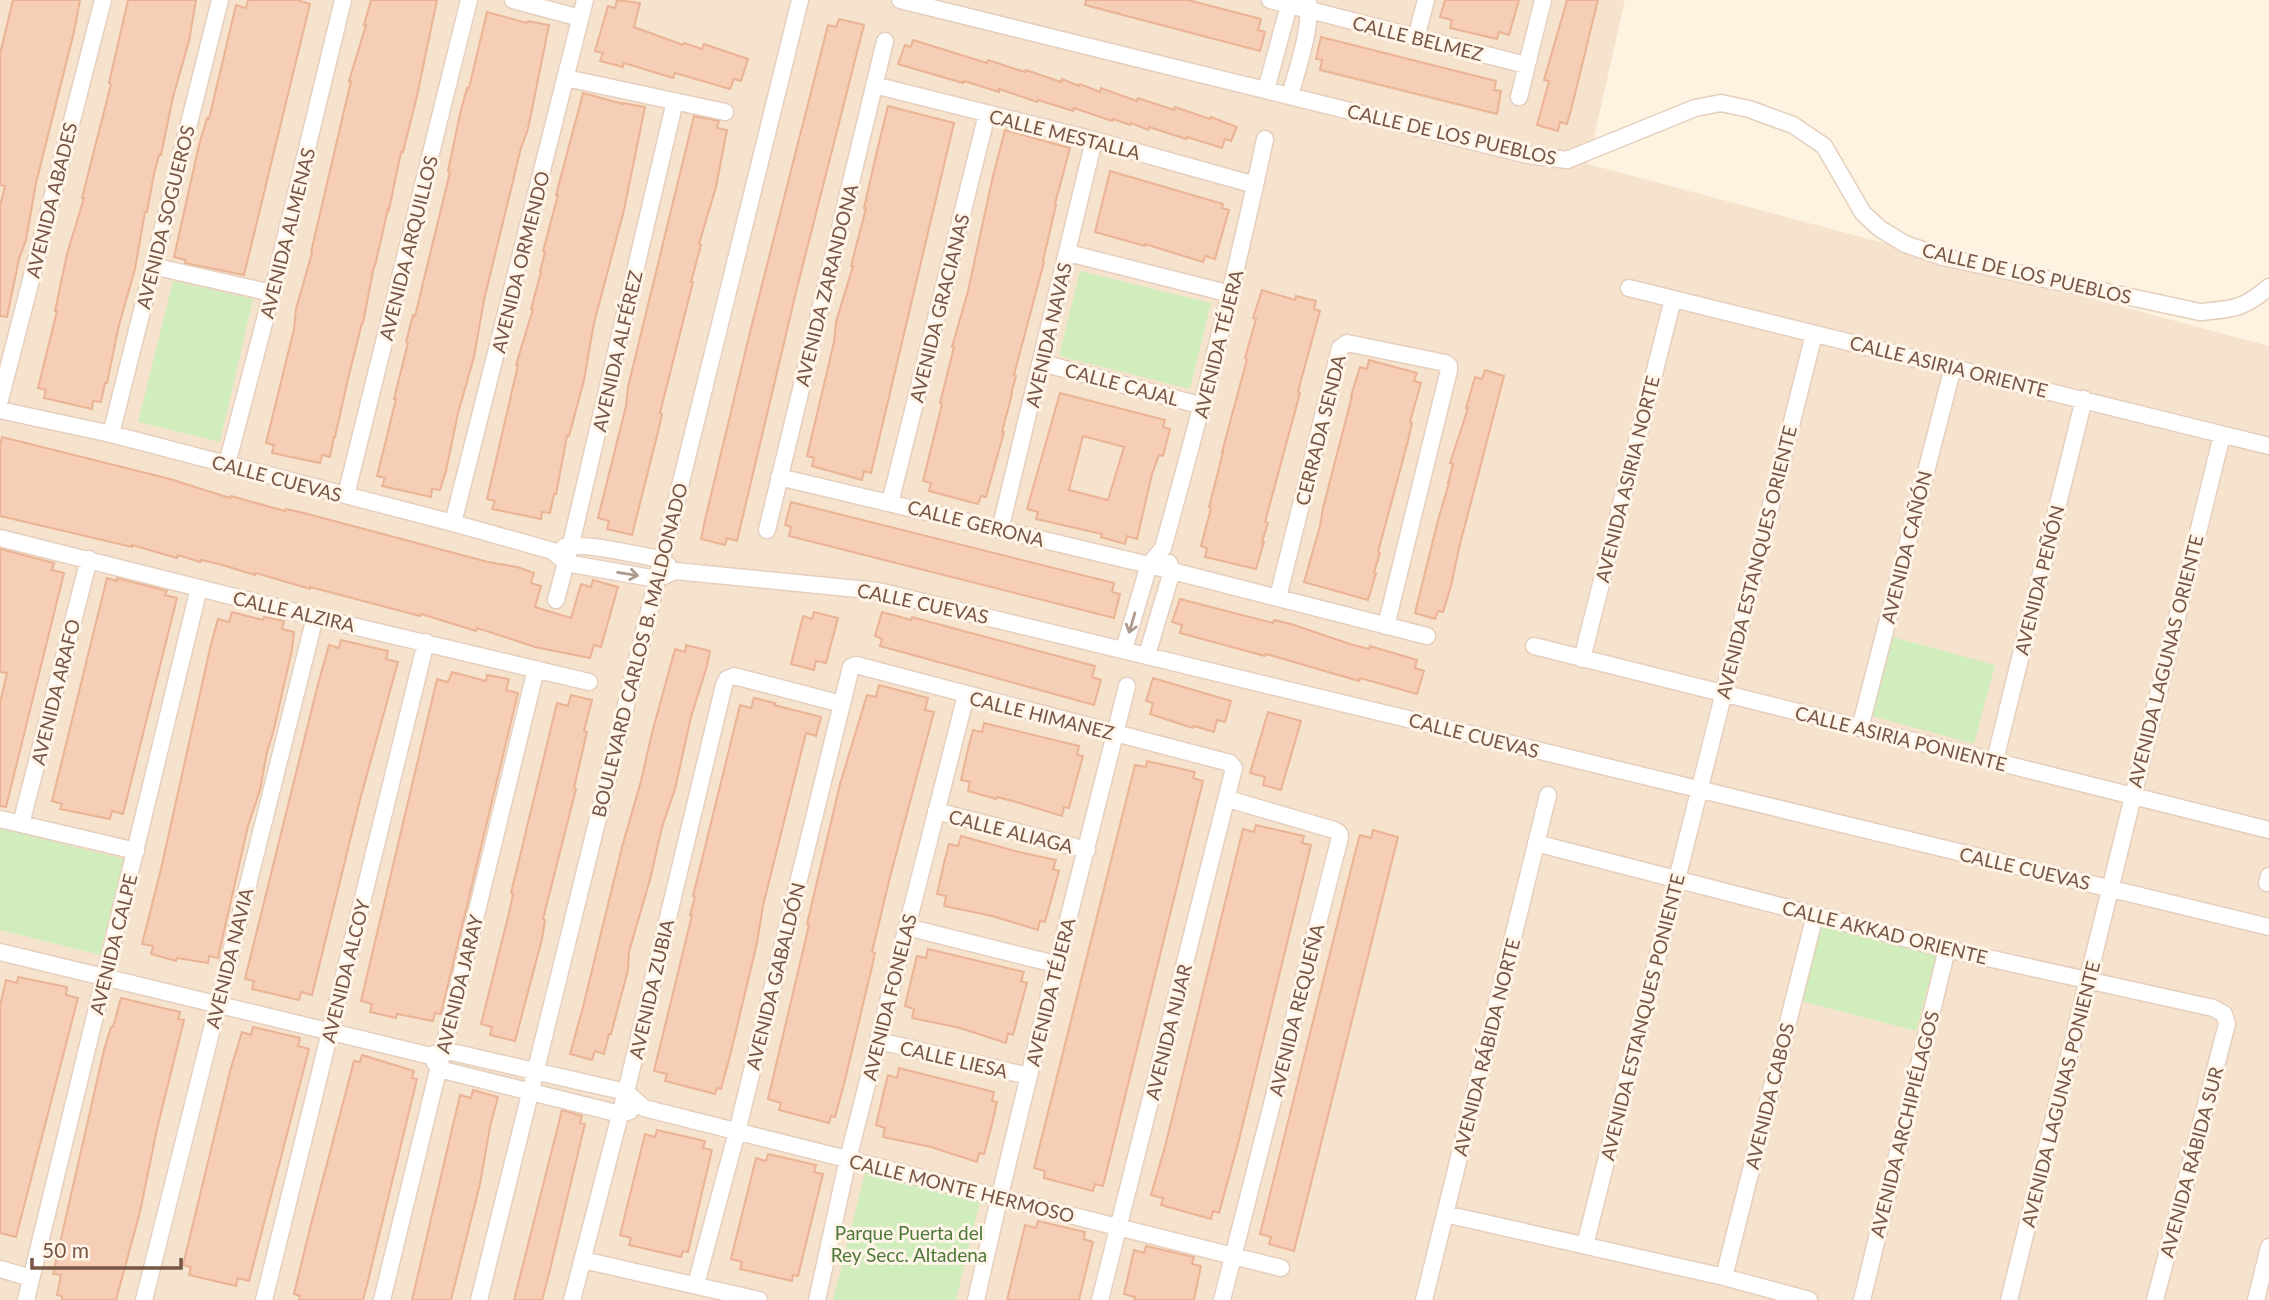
<svg xmlns="http://www.w3.org/2000/svg" width="2269" height="1300" font-family="Lato,sans-serif">
<rect width="100%" height="100%" fill="#fef2e0"/>
<path fill="#f6e3ce" d="M0 0H1625L1588 164 2269 346V1300H0Z"/>
<path fill="#d2edbd" d="M1080 271 1211 303 1190 389 1059 356Z
M173 281 253 299 220 442 138 422Z
M1893 637 1995 665 1974 744 1872 716Z
M0 828 124 859 100 955 0 930Z
M1822 920 1938 950 1916 1031 1801 1001Z
M865 1173 980 1202 956 1300H833Z"/>
<path fill="#f6cdb5" stroke="#eab394" stroke-width="2" fill-rule="evenodd" d="M13 0H80L74 32 36 183 26 240 19 259 7 317 0 316V206L5 186 0 185V54Z
M128 0H196L189 41 173 97 161 155H159L154 174 147 212H145L135 269 119 325 107 383H105L101 402 93 401 92 409 44 398 46 390 38 388 57 311H55L67 254 84 198H82L111 84 109 83Z
M248 0H297L310 4 244 275 185 263 186 260 174 257 199 145 207 118 209 119 236 5 246 8Z
M371 0H437L417 96 403 152H401L389 210 388 209 375 266H374L363 323H362L348 379 335 437H334L330 457 322 455 320 463 272 453 274 445 266 443 294 329 296 309 312 253 311 252 351 81H349L366 25H364Z
M617 0 640 3 634 27 683 45 684 43 702 49 704 44 748 59 741 81 734 79 730 89 675 73 673 78 624 63 623 67 600 61 603 53 595 51 608 6 615 8Z
M1086 0H1188L1261 19 1258 30 1265 32 1260 51 1085 5Z
M1445 0H1519L1509 35 1499 32 1497 39 1450 28 1452 20 1440 17Z
M1567 0H1598L1572 106 1567 124 1560 122 1558 131 1537 125 1549 81 1544 80Z
M487 12 527 23 528 21 549 25 528 129 521 148 484 300 474 357 458 413 446 471 440 490 432 489 431 497 382 486 385 478 377 476 396 399H394L408 343 406 342 413 315 415 316 450 172 448 171 460 114 467 88H469Z
M839 19 864 25 797 288 737 541 727 538 725 545 701 539 705 520 750 332 828 25 836 27Z
M1321 37 1496 81 1494 90 1501 91 1497 114 1320 70 1322 60 1316 59Z
M913 40 987 63 988 60 1025 72 1026 70 1061 82 1062 79 1079 86 1080 84 1100 92 1101 88 1137 101 1138 98 1174 110 1175 107 1210 119 1211 117 1237 127 1231 141 1225 139 1222 148 1187 137 1186 139 1149 127 1148 130 1131 123 1130 125 1113 119 1112 121 1074 108 1073 111 1038 100 1037 102 999 89V92L964 81 963 83 898 64 905 45 911 47Z
M583 93 623 104V103L645 107 624 210 594 323 584 380 569 436H567L556 494H554L550 513 542 512 541 519 492 509 495 501 487 499 518 365H516L533 309H531L541 272 540 271 545 252 543 251 558 195H556Z
M888 106 954 123 871 473 864 471 862 480 812 466 814 458 807 456 834 342 836 322 853 266H851L866 208H864L877 151Z
M694 116 719 121 717 128 727 130 716 187 699 244 701 245 691 282H693L660 413 662 414 658 432 632 535 607 529 609 521 598 518 626 406 628 387Z
M1005 130 1070 148 1055 204 1056 205 1043 261 1044 262 1014 375 1016 376 1011 394H1012L1002 432H1004L999 450 986 497 981 496 978 504 929 491 931 483 923 481 942 404 940 403 954 347H952L968 291 993 176Z
M1110 171 1223 204 1222 208 1229 210 1215 259 1205 256 1203 262 1145 244V246L1095 232Z
M1262 290 1295 300 1296 296 1316 301 1314 309 1320 311 1303 373 1298 392 1300 393 1265 522 1268 523 1262 542H1264L1256 569 1205 557 1207 548 1201 546 1211 508 1209 507 1223 452H1222L1247 359 1245 358 1256 319 1253 318Z
M1369 360 1417 373 1414 381 1421 383 1410 422 1412 423 1408 441 1378 552 1380 553 1374 572 1376 573 1368 600 1304 582 1320 526 1323 508 1352 396H1351L1360 367 1367 369Z
M1485 370 1504 376 1459 548 1451 586 1443 612 1438 611 1435 619 1415 613 1438 520 1449 483H1448L1453 464 1450 463 1468 408H1466L1475 377 1482 379Z
M1060 393 1165 420 1163 427 1170 429 1163 456 1159 455 1152 474 1137 539 1127 536 1125 544 1101 537 1102 534 1036 519 1038 512 1027 509ZM1083 436 1124 447 1108 500 1069 490Z
M2 437 170 479 230 498 231 496 285 511 286 509 304 513 488 562 517 567 534 573 531 583 541 586 535 607 571 618 581 584 591 587 593 580 618 587 601 647 594 645 590 658 535 647 477 628 476 631 421 614 420 616 401 611 310 587V589L256 573 255 575 219 564 201 560 200 562 178 555 177 558 132 545V547L0 516V445Z
M791 502 1114 583 1112 592 1120 594 1114 618 789 536 791 527 785 525Z
M0 549 54 563 52 570 64 573 6 807 0 806V703L7 673 0 672Z
M107 578 117 581V578L167 591 165 595 177 598 123 814 112 811 110 819 60 809 62 804 52 801Z
M1180 599 1273 623 1274 620 1291 624 1350 644 1369 649 1370 646 1417 660 1415 668 1424 671 1417 694 1360 678 1359 681 1266 654 1265 656 1180 633 1182 625 1172 622Z
M232 612 263 620 264 617 284 621 282 629 294 632 292 650 273 733 267 752 260 790 248 826 218 958 209 956 208 963 177 958 176 961 151 954 153 946 142 944 161 869 211 644 218 619 229 622Z
M814 612 838 618 826 663 816 661 814 670 791 664 803 616 812 619Z
M882 612 911 620 912 617 930 622 1095 666 1092 677 1101 680 1094 705 880 646 882 639 875 636Z
M341 640 388 651 386 659 398 662 360 800 312 995 301 992 299 1000 252 989 254 981 245 979 318 684 329 645 339 648Z
M686 645 710 651 707 666 691 717 675 789 662 827 651 876 629 952 628 970 611 1034H609L604 1054 595 1051 592 1060 570 1054 583 1007 622 847 641 781 652 733 675 649 685 652Z
M452 672 486 681 487 675 509 679 506 690 518 693 441 1014 435 1013 433 1021 397 1014 396 1018 370 1012 372 1004 361 1001 437 679 448 682Z
M1153 678 1231 701 1225 722 1217 720 1214 732 1194 726 1193 728 1150 714 1153 703 1146 701Z
M879 685 928 698 925 710 934 712 890 877 872 952 875 953 871 971 844 1084 835 1117 831 1116 829 1123 779 1110 781 1103 768 1099 809 925 807 924 840 784 867 695 876 697Z
M571 695 592 700 584 731 587 732 574 788 576 789 543 919 545 920 542 939 515 1041 490 1035 492 1027 481 1024 509 913 513 894 511 893 557 703 568 706Z
M754 698 775 703 774 705 821 717 816 736 806 733 763 906 757 943 730 1056 721 1089 717 1088 715 1094 665 1081 667 1074 654 1071 692 915H690L695 897 693 896 740 705 751 708Z
M1268 712 1301 721 1281 790 1263 785 1265 777 1250 773Z
M984 723 1079 746 1077 755 1083 756 1077 778 1069 808 1064 807 1062 816 1016 802 997 797 996 799 968 791 970 782 961 780 968 749 973 730 982 732Z
M1147 761 1195 772 1193 778 1203 781 1103 1186 1095 1184 1093 1191 1044 1178 1045 1171 1034 1168 1135 765 1146 767Z
M1256 825 1304 836 1302 843 1311 845 1238 1144 1219 1213 1213 1211 1211 1219 1161 1205 1163 1198 1151 1195 1166 1143 1243 829 1254 832Z
M1373 830 1398 837 1294 1251 1269 1244 1271 1237 1260 1234 1356 849 1360 835 1371 838Z
M961 836 1019 852 1056 860 1053 869 1059 871 1045 922 1040 921 1038 930 992 916 944 906 946 896 937 894 944 863 949 844 958 846Z
M928 949 1024 972 1021 981 1027 983 1021 1005 1013 1035 1008 1033 1006 1043 960 1028 912 1018 914 1009 905 1006 912 976 917 956 926 958Z
M18 977 67 987 66 995 78 998 16 1237 0 1233V1006L6 980 17 983Z
M121 998 180 1012 178 1019 184 1020 157 1129 140 1212 116 1300H62V1296L57 1295 61 1275 53 1274 104 1050 111 1027H113Z
M253 1027 300 1038 298 1046 309 1049 249 1281 238 1278 236 1286 189 1275 191 1267 183 1265 230 1071 242 1032 251 1035Z
M362 1055 414 1071 412 1078 417 1079 367 1285 363 1300H299L300 1296 294 1294 310 1228 354 1061 360 1062Z
M899 1068 994 1092 992 1101 997 1102 992 1124 984 1154 979 1153 977 1162 931 1147 883 1137 885 1128 876 1125 883 1095 888 1075 897 1078Z
M473 1090 498 1097 490 1127 480 1184 451 1300H412L460 1095 471 1098Z
M562 1110 582 1116 580 1123 585 1124 549 1274 542 1300H514Z
M657 1130 705 1141 703 1148 712 1150 688 1252 683 1251 681 1257 629 1245 631 1238 620 1235 645 1134 655 1137Z
M768 1154 816 1165 814 1172 823 1174 798 1276 793 1275 792 1281 740 1269 742 1262 731 1259 756 1158 766 1161Z
M1038 1221 1085 1232 1084 1239 1093 1242 1079 1300H1007L1025 1225 1036 1228Z
M1146 1246 1194 1257 1192 1264 1201 1266 1194 1300H1134L1135 1297 1124 1294 1134 1250 1144 1253Z"/>
<g fill="none" stroke-linecap="round" stroke-linejoin="round">
<defs>
<path id="street" d="M513 0 580 18
M900 0 1528 155 1567 160 1695 108 1721 103 1749 109 1793 125 1824 146 1863 213 1879 228 1905 244 1943 257 2200 312C2234 309 2243 309 2269 287
M1270 0 1526 65
M1416 38 1426 0
M566 78 725 112
M874 85 1094 140 1255 185
M1266 90 1289 5 1292 0
M1290 95C1297 71 1312 26 1308 2
M1519 97 1543 0
M1068 253 1231 294
M152 266 272 293
M1629 288 2269 446
M1042 363 1203 406
M0 400 103 0
M0 410 111 434 453 523 553 551 566 563 657 579 675 571 878 591 2269 927
M111 434 220 0
M227 464 272 293 343 0
M779 477 1149 565 1427 636
M346 495 469 0
M890 503 987 114
M453 523 585 0
M767 530 885 41
M1000 530 1094 140
M0 538 315 617 589 682
M564 547C580 541 641 556 661 559L668 565
M1278 597 1340 348 1347 343 1445 363 1449 366V370L1386 626
M556 600 571 544 675 101
M1534 646 2269 830
M1124 649 1149 565 1163 548C1201 412 1236 277 1265 139
M1147 655 1172 571 1169 563
M1582 659 1673 299
M1860 728 1953 367
M1995 760 2084 399
M936 811 1087 850
M0 819 136 851
M21 824 89 559
M1536 843 1947 949 2213 1008 2224 1014 2227 1024 2155 1300
M2267 883 2269 876
M907 927 1055 964
M0 952 431 1056 443 1050 626 1092 644 1108 1281 1268
M879 1041 1029 1076
M434 1061 439 1069 620 1114 630 1111
M1445 1214 1724 1277 1809 1300
M1585 1245C1662 941 1737 637 1814 334
M583 1260 759 1300
M0 1269 31 1278
M1724 1277 1815 915
M696 1284 737 1132 850 671 851 667 856 665 1230 763 1234 768 1100 1300
M26 1300 199 588
M144 1300 315 617
M264 1300 426 642
M382 1300 536 669
M479 1300 800 0
M572 1300 626 1092 724 685 727 679 734 676 842 704
M817 1300 848 1159 966 695
M976 1300C1022 1094 1076 891 1127 686
M1222 1300 1340 837 1339 833 1334 830 1228 799
M1424 1300 1548 795
M1862 1300 1947 949
M2009 1300 2222 435
M2256 1300 2269 1247"/>
</defs>
<use href="#street" stroke="#e5cfbe" stroke-width="19"/>
<use href="#street" stroke="#fff" stroke-width="16"/>
</g>
<defs><path id="oneway-shaft" d="M-6 0H5M1.5-3L5.5 0L1.5 3" fill="none" stroke-width="1.6" stroke-linecap="round" stroke-linejoin="round" transform="scale(1.75)"/></defs>
<g stroke="#ad9a8f">
<use href="#oneway-shaft" transform="translate(628 574) rotate(9)"/>
<use href="#oneway-shaft" transform="translate(1132 623) rotate(106)"/>
</g>
<g text-anchor="middle" dominant-baseline="central" stroke-width="6" stroke-linejoin="round" paint-order="stroke">
<g font-size="19" fill="#775645" stroke="#fff5e8">
<text transform="translate(1418 38) rotate(14)">CALLE BELMEZ</text>
<text transform="translate(1065 134) rotate(14)">CALLE MESTALLA</text>
<text transform="translate(1452 134) rotate(13)">CALLE DE LOS PUEBLOS</text>
<text transform="translate(51 200) rotate(-76)">AVENIDA ABADES</text>
<text transform="translate(165 217) rotate(-76)">AVENIDA SOGUEROS</text>
<text transform="translate(287 233) rotate(-76)">AVENIDA ALMENAS</text>
<text transform="translate(408 248) rotate(-76)">AVENIDA ARQUILLOS</text>
<text transform="translate(520 262) rotate(-76)">AVENIDA ORMENDO</text>
<text transform="translate(2027 273) rotate(13)">CALLE DE LOS PUEBLOS</text>
<text transform="translate(826 285) rotate(-76)">AVENIDA ZARANDONA</text>
<text transform="translate(939 308) rotate(-76)">AVENIDA GRACIANAS</text>
<text transform="translate(1048 335) rotate(-77)">AVENIDA NAVAS</text>
<text transform="translate(1218 344) rotate(-76)">AVENIDA TÉJERA</text>
<text transform="translate(617 351) rotate(-77)">AVENIDA ALFÉREZ</text>
<text transform="translate(1949 366) rotate(14)">CALLE ASIRIA ORIENTE</text>
<text transform="translate(1122 384) rotate(15)">CALLE CAJAL</text>
<text transform="translate(1320 430) rotate(-76)">CERRADA SENDA</text>
<text transform="translate(277 478) rotate(15)">CALLE CUEVAS</text>
<text transform="translate(1627 479) rotate(-76)">AVENIDA ASIRIA NORTE</text>
<text transform="translate(976 523) rotate(14)">CALLE GERONA</text>
<text transform="translate(1906 547) rotate(-76)">AVENIDA CAÑÓN</text>
<text transform="translate(1756 562) rotate(-76)">AVENIDA ESTANQUES ORIENTE</text>
<text transform="translate(2039 580) rotate(-76)">AVENIDA PEÑÓN</text>
<text transform="translate(923 603) rotate(12)">CALLE CUEVAS</text>
<text transform="translate(294 611) rotate(13)">CALLE ALZIRA</text>
<text transform="translate(639 650) rotate(-76)">BOULEVARD CARLOS B. MALDONADO</text>
<text transform="translate(2165 661) rotate(-76)">AVENIDA LAGUNAS ORIENTE</text>
<text transform="translate(55 692) rotate(-76)">AVENIDA ARAFO</text>
<text transform="translate(1042 715) rotate(14)">CALLE HIMANEZ</text>
<text transform="translate(1474 735) rotate(14)">CALLE CUEVAS</text>
<text transform="translate(1901 738) rotate(14)">CALLE ASIRIA PONIENTE</text>
<text transform="translate(1011 831) rotate(14)">CALLE ALIAGA</text>
<text transform="translate(2025 868) rotate(13)">CALLE CUEVAS</text>
<text transform="translate(1885 932) rotate(14)">CALLE AKKAD ORIENTE</text>
<text transform="translate(113 944) rotate(-76)">AVENIDA CALPE</text>
<text transform="translate(229 958) rotate(-76)">AVENIDA NAVIA</text>
<text transform="translate(345 971) rotate(-76)">AVENIDA ALCOY</text>
<text transform="translate(775 976) rotate(-76)">AVENIDA GABALDÓN</text>
<text transform="translate(459 984) rotate(-76)">AVENIDA JARAY</text>
<text transform="translate(651 989) rotate(-77)">AVENIDA ZUBIA</text>
<text transform="translate(1050 992) rotate(-76)">AVENIDA TÉJERA</text>
<text transform="translate(889 997) rotate(-76)">AVENIDA FONELAS</text>
<text transform="translate(1296 1010) rotate(-76)">AVENIDA REQUEÑA</text>
<text transform="translate(1642 1017) rotate(-76)">AVENIDA ESTANQUES PONIENTE</text>
<text transform="translate(1168 1032) rotate(-76)">AVENIDA NIJAR</text>
<text transform="translate(1486 1047) rotate(-76)">AVENIDA RÁBIDA NORTE</text>
<text transform="translate(954 1059) rotate(13)">CALLE LIESA</text>
<text transform="translate(2060 1094) rotate(-76)">AVENIDA LAGUNAS PONIENTE</text>
<text transform="translate(1769 1096) rotate(-76)">AVENIDA CABOS</text>
<text transform="translate(1904 1124) rotate(-76)">AVENIDA ARCHIPIÉLAGOS</text>
<text transform="translate(2191 1162) rotate(-75)">AVENIDA RÁBIDA SUR</text>
<text transform="translate(962 1188) rotate(14)">CALLE MONTE HERMOSO</text>
</g>
<g font-size="19" fill="#4d783a" stroke="#fff5e8">
<text x="909" y="1232">Parque Puerta del<tspan x="909" dy="22">Rey Secc. Altadena</tspan></text>
</g>
</g>
<path d="M32 1258v10h149v-10" fill="none" stroke="#775645" stroke-width="3.5"/>
<text x="42" y="1258" font-size="21" fill="#775645" stroke="#fff5e8" stroke-width="5" paint-order="stroke">50 m</text>
</svg>
